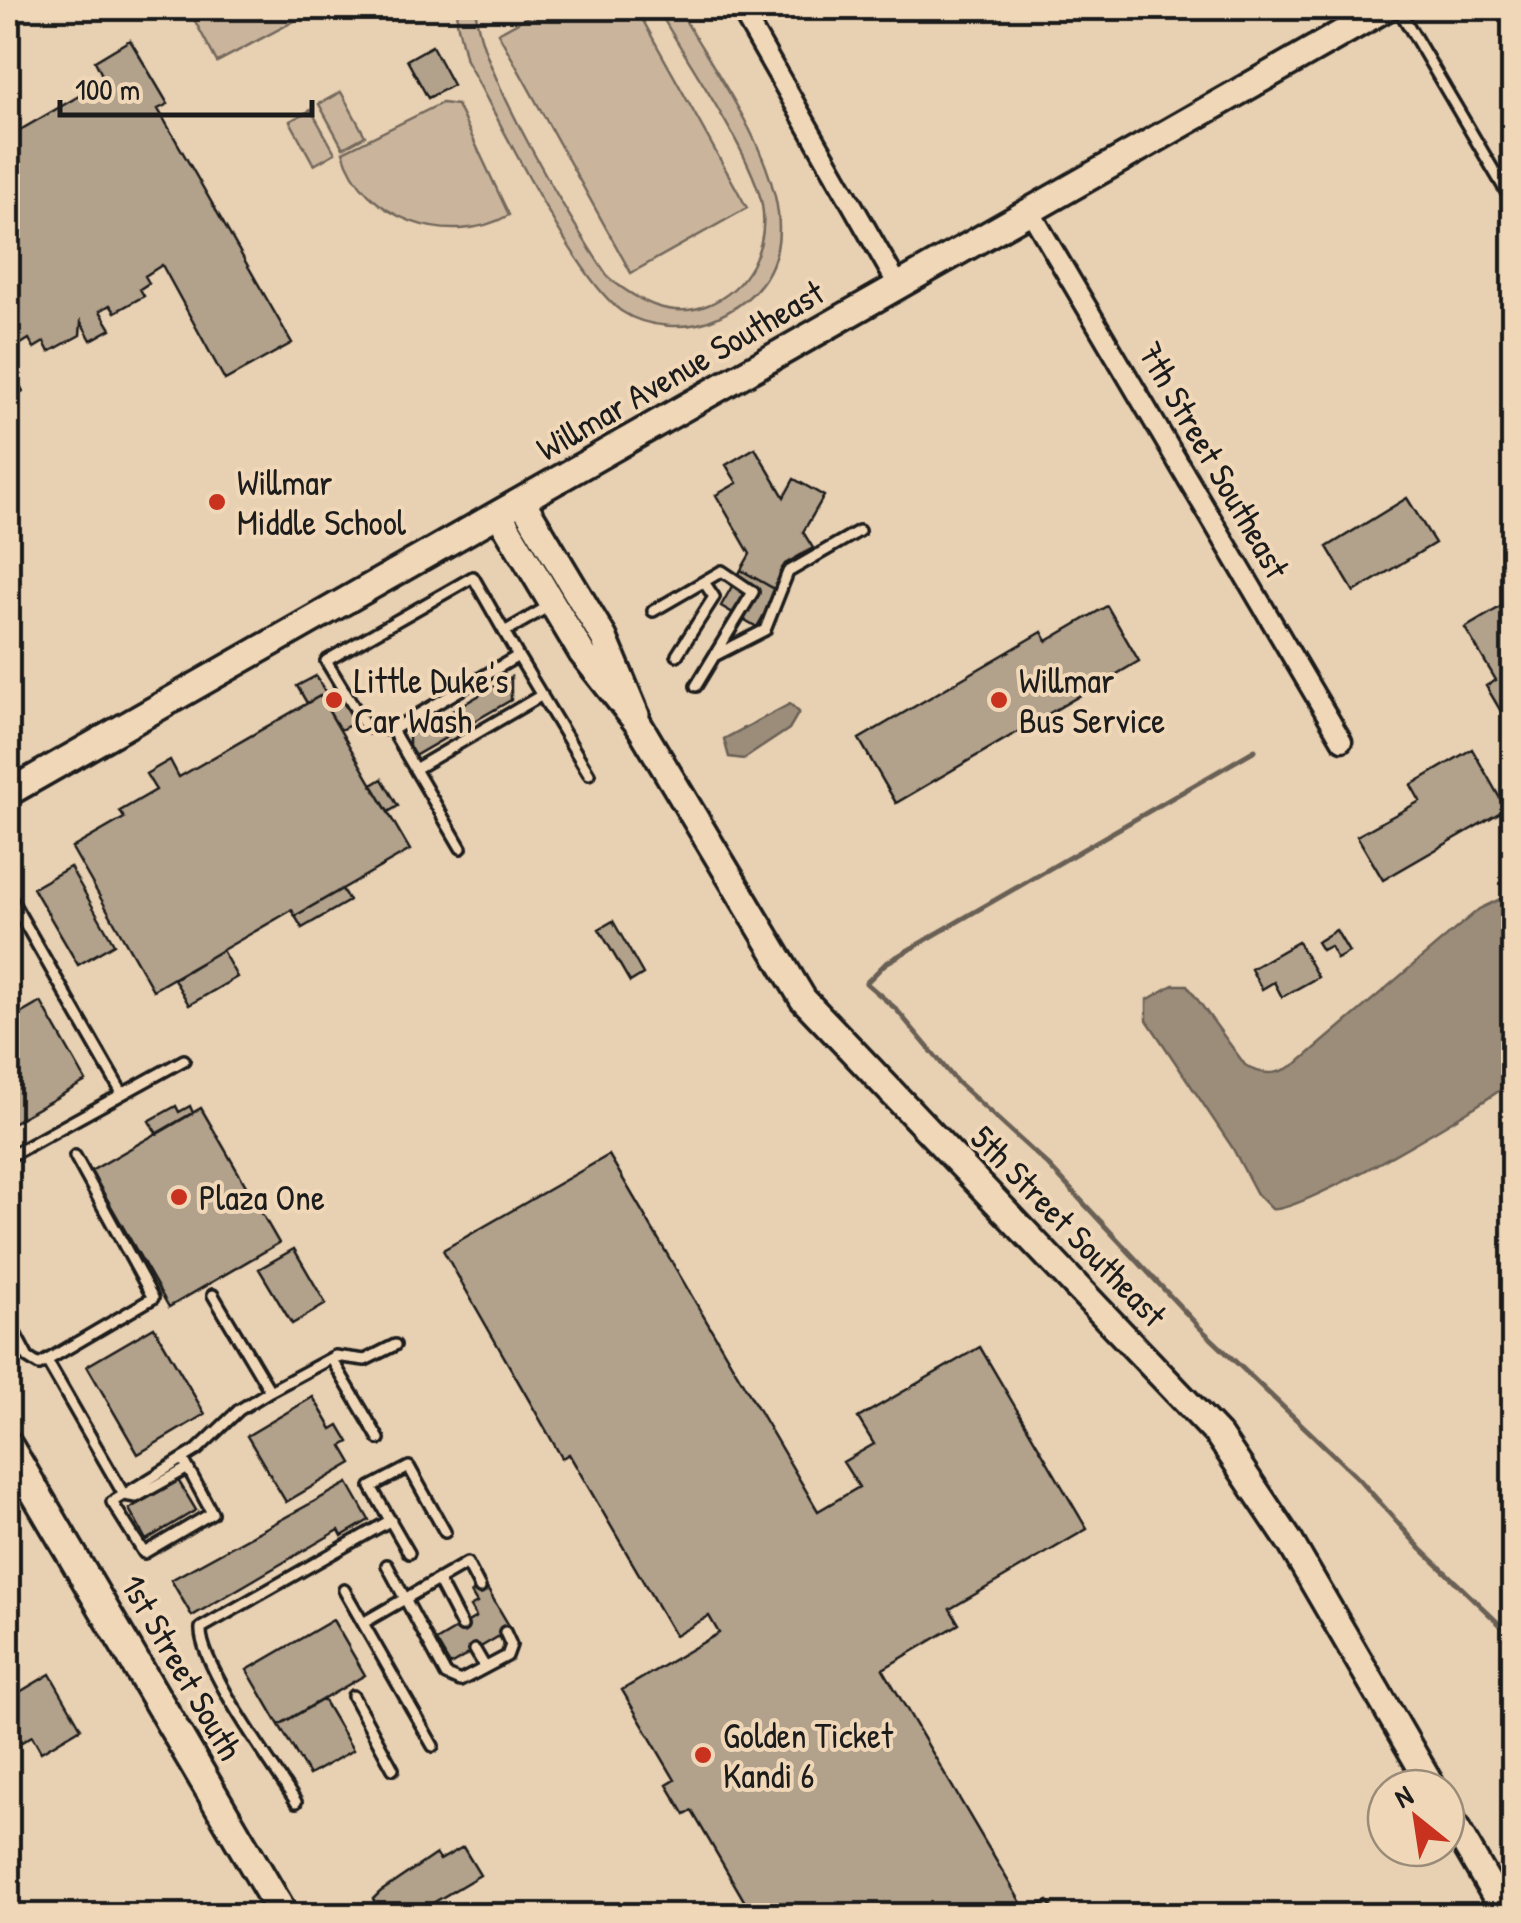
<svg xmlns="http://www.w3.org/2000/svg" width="1521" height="1923" font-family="'Patrick Hand',sans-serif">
<rect width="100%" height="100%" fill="#e8d0b2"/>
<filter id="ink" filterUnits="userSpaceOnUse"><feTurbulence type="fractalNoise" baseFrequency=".01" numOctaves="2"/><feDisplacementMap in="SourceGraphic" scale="20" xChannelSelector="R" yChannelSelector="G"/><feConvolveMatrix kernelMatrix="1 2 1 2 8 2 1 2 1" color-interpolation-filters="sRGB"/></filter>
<g filter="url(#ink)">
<path fill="#cab59c" stroke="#73685c" stroke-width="2.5" d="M188 8H319L217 62Z
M458 8H476C474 61 575 229 609 278 638 301 671 320 708 305 747 289 769 247 762 205 753 155 684 56 657 8H678C726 93 856 254 716 318 688 331 646 328 621 311 575 278 497 115 466 60L457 22Z
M544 8H636L747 208 631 273 498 33Z
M341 92 365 136 343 148 319 104Z
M442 103 457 105 509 215C450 249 362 219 343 152Z
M311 110 335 153 314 165 290 121Z"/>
<path fill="#9c8d7a" stroke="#696054" stroke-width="2.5" d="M790 704 799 712 789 729 744 759 729 757 724 739Z
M1500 899H1513V1080C1487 1104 1299 1214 1272 1209L1257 1194 1232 1147 1147 1020V1000L1173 985H1187L1245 1065C1265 1078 1281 1074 1299 1062L1479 909Z"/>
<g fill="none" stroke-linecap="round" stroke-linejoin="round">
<path stroke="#696054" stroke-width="5" d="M1255 750 886 963 866 983 896 1009 957 1082 1048 1165 1200 1328 1358 1478 1421 1549 1514 1638"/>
</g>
<path fill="#b2a18b" stroke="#1c1c1c" stroke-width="2.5" d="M130 40 168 104 158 109 292 343 225 380 162 265 145 276 149 283 140 289 144 296 115 312 110 305 100 311 111 329 91 340 81 322 80 335 49 352 44 342 34 348 29 339 8 352V137L105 81 95 61Z
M432 46 453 85 428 98 407 60Z
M8 365 23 391 8 400Z
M755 448 784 497 794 479 824 496 803 532 813 548 785 564 780 572 787 576 778 591 741 570 750 554 716 495 737 483 726 465Z
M1407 498 1435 543 1354 592 1327 547Z
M741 570 778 591 757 627 721 606Z
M1507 603 1514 614V715L1506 720 1486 686 1496 680 1465 628Z
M1107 606 1139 661 896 803 859 739 1042 632 1047 641Z
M316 676 326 693 338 686 358 721 340 730 320 696 307 703 297 686Z
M511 677V700L409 759V736Z
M320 696 410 850 295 916 292 910 153 990 72 848 124 818 120 811 156 790 146 774 170 760 179 777Z
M1472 749 1506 809 1383 880 1357 836 1420 801 1411 785Z
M382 779 398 806 388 812 372 785Z
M70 867 114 944 78 965 33 888Z
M342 889 349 901 302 928 295 916Z
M613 921 643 974 630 982 599 929Z
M1336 930 1349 952 1337 959 1330 946 1322 950 1317 942Z
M1298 942 1318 977 1282 997 1274 982 1262 989 1251 969Z
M222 950 237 977 189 1005 174 979Z
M41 1002 86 1081 8 1125V1021Z
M176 1106 179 1112 190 1106 193 1113 157 1134 149 1121Z
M201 1108 279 1243 169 1307 91 1171Z
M609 1155 818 1511 859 1487 843 1462 874 1444 858 1418 980 1347 1087 1529 950 1609 959 1624 883 1669 1027 1913 1048 1901 1057 1916H753L692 1811 685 1815 667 1785 675 1780 622 1690 719 1633 709 1616 675 1636 569 1454 562 1458 443 1250Z
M294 1249 326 1304 292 1324 259 1269Z
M154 1327 205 1414 138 1454 87 1366Z
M313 1397 332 1429 339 1425 349 1442 342 1446 352 1463 286 1502 247 1436Z
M178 1480 196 1510 146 1540 129 1509Z
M348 1483 369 1520 342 1536 339 1530 192 1616 171 1580Z
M485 1585 511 1629 450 1665 436 1641 476 1617 470 1607 477 1603 471 1593Z
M333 1620 365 1675 279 1725 247 1670Z
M50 1674 81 1728 41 1752 32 1736 8 1750V1699Z
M323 1699 353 1750 309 1775 279 1725Z
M463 1847 480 1875 411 1916H383L373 1899 380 1892 436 1854 440 1860Z"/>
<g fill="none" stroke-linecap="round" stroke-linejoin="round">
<defs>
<path id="lane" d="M1398 8 1514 205
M653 611 722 571 753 592 696 686
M506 631 551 605
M677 655 714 597 704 582
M716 655 765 630 788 572 859 531
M392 730 366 727 326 661 473 577 518 656
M415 769 542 695
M461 848 392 730 518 656 589 774
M8 894 122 1093
M8 981V989
M8 1157 184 1060
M213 1295 270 1391
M8 1320 28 1358 39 1365 153 1298 75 1156
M331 1358 379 1439
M47 1361 124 1495 136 1497 188 1468
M183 1459 212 1513 144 1553 112 1502 197 1450 239 1410 270 1391 335 1356 365 1360 395 1345
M409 1553 371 1487 409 1467 445 1532
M387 1565 446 1675 460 1681 507 1656 511 1645 505 1632
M438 1580 462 1626
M344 1590 433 1746
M363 1623 467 1563 480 1588
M475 1650 485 1667
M353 1696 393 1769
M296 1802C274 1767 198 1663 201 1628L391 1520"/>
<path id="street" d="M740 8 898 285
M1030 211 1342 741"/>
<path id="secondary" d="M522 501 604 638 636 715
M499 514 582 653 639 725 803 999 1219 1436 1290 1542 1433 1788
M8 793 1386 8
M1446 1811 1507 1916"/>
<path id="primary" d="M8 1446 284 1916"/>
</defs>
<use href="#lane" stroke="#1c1c1c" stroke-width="16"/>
<use href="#street" stroke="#1c1c1c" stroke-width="25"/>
<use href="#secondary" stroke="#1c1c1c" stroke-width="32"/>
<use href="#primary" stroke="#1c1c1c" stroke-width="35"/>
<use href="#lane" stroke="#f0d7b8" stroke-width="9"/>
<use href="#street" stroke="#f0d7b8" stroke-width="18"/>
<use href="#secondary" stroke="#f0d7b8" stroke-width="25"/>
<use href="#primary" stroke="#f0d7b8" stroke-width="28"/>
</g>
</g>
<g fill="#c8321e" stroke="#f0d7b8" stroke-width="4">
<circle cx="217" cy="502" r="10"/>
<circle cx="334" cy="700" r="10"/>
<circle cx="999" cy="700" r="10"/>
<circle cx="179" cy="1197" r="10"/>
<circle cx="703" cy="1755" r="10"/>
</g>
<g text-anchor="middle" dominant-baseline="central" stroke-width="8" stroke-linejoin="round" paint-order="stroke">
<g font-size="35" fill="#1c1c1c" stroke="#f0d7b8">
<text transform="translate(680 370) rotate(-30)">Willmar Avenue Southeast</text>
<text transform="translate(1214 460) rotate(60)">7th Street Southeast</text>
<text transform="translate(1069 1226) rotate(46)">5th Street Southeast</text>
<text transform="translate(182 1667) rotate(60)">1st Street South</text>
</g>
<g font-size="35" fill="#1c1c1c" stroke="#f0d7b8" text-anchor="start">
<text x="237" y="482">Willmar<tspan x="237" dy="40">Middle School</tspan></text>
<text x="354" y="680">Little Duke's<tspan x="354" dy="40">Car Wash</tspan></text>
<text x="1019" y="680">Willmar<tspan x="1019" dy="40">Bus Service</tspan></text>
<text x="199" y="1197">Plaza One</text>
<text x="723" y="1735">Golden Ticket<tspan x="723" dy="40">Kandi 6</tspan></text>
</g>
</g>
<rect width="1521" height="1923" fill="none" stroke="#f0d7b8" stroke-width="40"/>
<rect x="20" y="20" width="1481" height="1883" fill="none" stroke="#1c1c1c" stroke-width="4" filter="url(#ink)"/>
<g transform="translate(1416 1818) rotate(330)"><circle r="48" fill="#f0d7b8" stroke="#9b8c7a" stroke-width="2.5"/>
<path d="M0-8L18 38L0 25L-18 38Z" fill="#c8321e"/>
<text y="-15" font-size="28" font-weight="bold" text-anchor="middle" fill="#1c1c1c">N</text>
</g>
<path d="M60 100v15h252v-15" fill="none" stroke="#1c1c1c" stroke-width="5"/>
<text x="75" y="100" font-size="30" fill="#1c1c1c" stroke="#f0d7b8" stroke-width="8" paint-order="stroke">100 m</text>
</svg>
